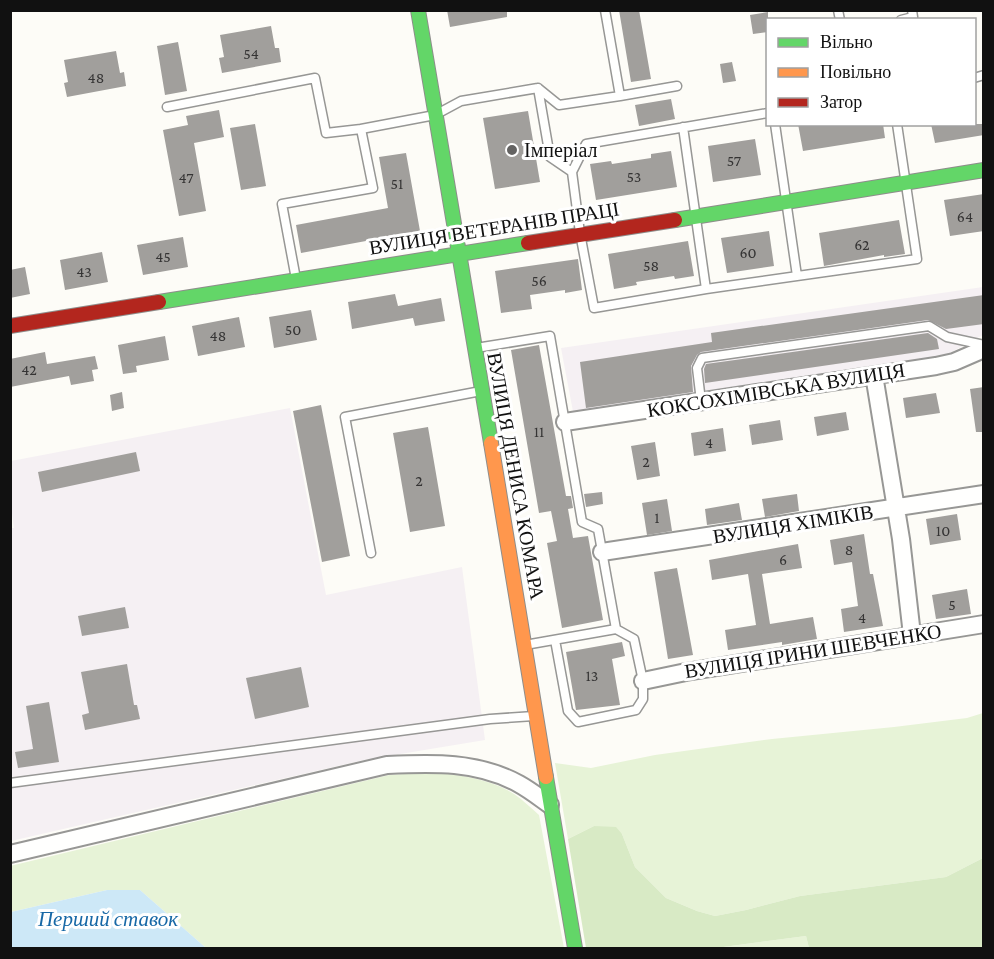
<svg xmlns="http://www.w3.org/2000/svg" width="994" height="959" font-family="'Crimson Pro',serif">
<rect width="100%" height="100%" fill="#fdfcf7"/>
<path fill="#f5f0f3" d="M983 287V335L935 361 574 417 561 348Z
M290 408 326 595 462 567 485 740 364 760 11 841 10 528H14L10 499 11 461Z"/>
<path fill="#e7f3d7" d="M983 713V858L946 877 800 896 746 910 715 916 697 911 666 898 635 867 622 834 594 826 568 839 555 763 591 768 655 755 772 739 894 727 967 718Z
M433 772C460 775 491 779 514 794 523 800 531 808 539 815L564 948H206L140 890H107L11 912 10 866 389 775Z
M806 936 809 948H716Z"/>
<path fill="#d8eac5" d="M594 826 616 827 622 834 635 867 666 898 697 911 715 916 746 910 800 896 946 877 983 858V948H809L806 936 716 948H586L568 839Z"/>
<path fill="#cde8f7" d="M107 890H140L206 948H11V912Z"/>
<path fill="#a19f9c" d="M447 10H507V17L450 27Z
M619 10H639L651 79 631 82Z
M768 12V32L753 34 750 15Z
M271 26 275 48H279L281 62 222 73 219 58 224 57 220 35Z
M178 42 187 91 165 95 157 46Z
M116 51 120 73 124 72 126 86 67 97 64 83 68 82 64 60Z
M732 62 736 81 723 83 720 64Z
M671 99 675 119 639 126 635 105Z
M219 110 224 137 194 143 206 211 179 216 163 130 188 125 186 116Z
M528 111 540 182 495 189 483 118Z
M255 124 266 186 241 190 230 128Z
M798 124H883L885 138 803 151Z
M931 124H984V135L935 143Z
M755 139 761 175 713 182 708 146Z
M671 151 677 187 596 200 590 164 611 161 612 164 651 158V154Z
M406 153 420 231 301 253 296 225 388 208 379 157Z
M984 194V231L950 236 944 200Z
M899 220 905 254 884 257V255L824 266 819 233Z
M769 231 774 266 727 273 721 238Z
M183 237 188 267 143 275 137 245Z
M688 241 694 276 675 279 674 276 636 282 637 285 614 289 608 254Z
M102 252 108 282 65 290 60 260Z
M578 259 582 290 565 293V290L530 295 532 309 501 313 495 271Z
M25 267 30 294 10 298V270Z
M395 294 398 306 441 298 445 321 415 326 413 318 352 329 348 302Z
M984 295V324L946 329 928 320 701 352 697 355 691 366 693 392 586 408 580 362 712 342 711 333Z
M311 310 317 340 274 348 269 317Z
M239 317 245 347 198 356 192 326Z
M928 333 937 339 939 349 705 383 704 369 706 364Z
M165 336 169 360 136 366 137 372 123 374 118 345Z
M539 345 566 496H571L573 508 568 509 573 538 588 536 603 620 562 628 547 543 557 541 551 511 539 513 511 350Z
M45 352 47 364 95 356 98 369 92 370 94 381 71 385 69 376 10 387V359Z
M984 387V432H976L970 389Z
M122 392 124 408 112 411 110 395Z
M936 393 940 413 906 418 903 398Z
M321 405 350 556 322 562 293 411Z
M846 412 849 430 817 436 814 417Z
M780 420 783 440 752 445 749 425Z
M428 427 445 526 410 532 393 433Z
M723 428 726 451 694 456 691 433Z
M655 442 660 476 637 480 631 446Z
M136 452 140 471 42 492 38 472Z
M602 492 603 504 586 507 584 494Z
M797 494 799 511 765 517 762 499Z
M667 499 672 531 647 535 642 503Z
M739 503 742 520 707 525 705 509Z
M957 514 961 540 930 545 926 519Z
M864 534 870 574H873L883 626 844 632 841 609 858 606 852 562 834 565 830 540Z
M798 544 802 568 762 574 770 624 813 617 817 639 782 645V642L728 650 725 630 756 625 748 574 712 580 709 560Z
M677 568 693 655 668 659 654 572Z
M967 589 971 614 936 619 932 595Z
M125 607 129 628 82 636 78 616Z
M622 642 625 656 612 659 620 705 576 710 566 652Z
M127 664 134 705H137L140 719 85 730 82 715 89 713 81 672Z
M301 667 309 707 255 719 246 678Z
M49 702 59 762 18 768 15 752 33 749 26 706Z"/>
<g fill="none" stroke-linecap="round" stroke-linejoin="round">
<defs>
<path id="lane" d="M605 10 620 96 677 86
M838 10 840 20
M901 20 913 17 912 10
M974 78 984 75
M538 88 550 157 572 172 580 233 594 308 706 289 917 259 897 124
M167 107 315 78 326 133 361 129
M775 124 797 276
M683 127 706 289
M572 172 586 144 768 113
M296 279 282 204 373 188 361 129 435 115 461 101 538 88 559 105 620 96
M476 348 550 336 582 522 598 529 616 629 634 639 643 681V699L636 710 578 722 568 711 555 640
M701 401 697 368 702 358 929 326 947 337 984 345
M371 553 345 417 481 391
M525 645 616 629
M10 783 490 719 534 716"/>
<path id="street" d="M874 375 901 539 912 635
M565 422 936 366 954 362 984 349
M602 552 984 494
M643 681 686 672 984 624
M10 854 387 765C433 763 477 761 519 784 530 790 540 798 550 805"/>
<path id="fast" d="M418 10 491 443
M675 220 984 170
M159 302 528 243
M546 777 575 948"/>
<path id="slow" d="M491 443 546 777"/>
<path id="jam" d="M528 243 675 220
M10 326 159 302"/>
</defs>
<use href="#lane" stroke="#979795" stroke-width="11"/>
<use href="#street" stroke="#979795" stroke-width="20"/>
<use href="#fast" stroke="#8e8d8b" stroke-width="16"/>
<use href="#slow" stroke="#8e8d8b" stroke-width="16"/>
<use href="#jam" stroke="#8e8d8b" stroke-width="16"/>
<use href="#lane" stroke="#fffffe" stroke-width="8"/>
<use href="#street" stroke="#fffffe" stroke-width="16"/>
<use href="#fast" stroke="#63d668" stroke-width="14"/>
<use href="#slow" stroke="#ff974d" stroke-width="14"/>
<use href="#jam" stroke="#b3261e" stroke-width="14"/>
</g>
<circle fill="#646362" stroke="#fff" stroke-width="2" cx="512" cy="150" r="6"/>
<g text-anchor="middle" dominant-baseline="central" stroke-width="6" stroke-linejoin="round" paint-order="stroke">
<g font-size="16" fill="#353434">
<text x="251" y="53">54</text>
<text x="96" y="77">48</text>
<text x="734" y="160">57</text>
<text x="634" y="176">53</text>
<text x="186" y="177">47</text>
<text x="397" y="183">51</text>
<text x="965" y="216">64</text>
<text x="862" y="244">62</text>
<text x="748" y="252">60</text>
<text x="163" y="256">45</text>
<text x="651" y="265">58</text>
<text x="84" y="271">43</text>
<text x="539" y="280">56</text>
<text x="293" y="329">50</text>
<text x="218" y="335">48</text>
<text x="29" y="369">42</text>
<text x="539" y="431">11</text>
<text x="709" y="442">4</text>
<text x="646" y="461">2</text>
<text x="419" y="480">2</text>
<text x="657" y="517">1</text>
<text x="943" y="530">10</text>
<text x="849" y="549">8</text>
<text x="783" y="559">6</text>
<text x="952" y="604">5</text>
<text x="862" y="617">4</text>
<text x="592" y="675">13</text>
</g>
<g font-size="20" fill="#111" stroke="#fff" text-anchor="start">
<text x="524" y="150">Імперіал</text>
</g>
<g font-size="20" fill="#111" stroke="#fff">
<text transform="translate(494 228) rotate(-9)">ВУЛИЦЯ ВЕТЕРАНІВ ПРАЦІ</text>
<text transform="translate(776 390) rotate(-9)">КОКСОХІМІВСЬКА ВУЛИЦЯ</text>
<text transform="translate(516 476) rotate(80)">ВУЛИЦЯ ДЕНИСА КОМАРА</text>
<text transform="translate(793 524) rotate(-9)">ВУЛИЦЯ ХІМІКІВ</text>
<text transform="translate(813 651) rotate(-9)">ВУЛИЦЯ ІРИНИ ШЕВЧЕНКО</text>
</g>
<g font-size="21" font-style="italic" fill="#1768a6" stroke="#fff">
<text x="108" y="919">Перший ставок</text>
</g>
</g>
<rect width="994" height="959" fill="none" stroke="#111111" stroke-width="24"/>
<rect x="766" y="18" width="210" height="108" fill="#ffffff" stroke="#a0a0a0" stroke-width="1.5"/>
<rect x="778" y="38" width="30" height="9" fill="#63d668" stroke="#a0a0a0" stroke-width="1.5"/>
<text x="820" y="48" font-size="18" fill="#111111">Вільно</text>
<rect x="778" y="68" width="30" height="9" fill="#ff974d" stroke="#a0a0a0" stroke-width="1.5"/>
<text x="820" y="78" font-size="18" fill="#111111">Повільно</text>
<rect x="778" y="98" width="30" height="9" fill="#b3261e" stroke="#a0a0a0" stroke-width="1.5"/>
<text x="820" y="108" font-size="18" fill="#111111">Затор</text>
</svg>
